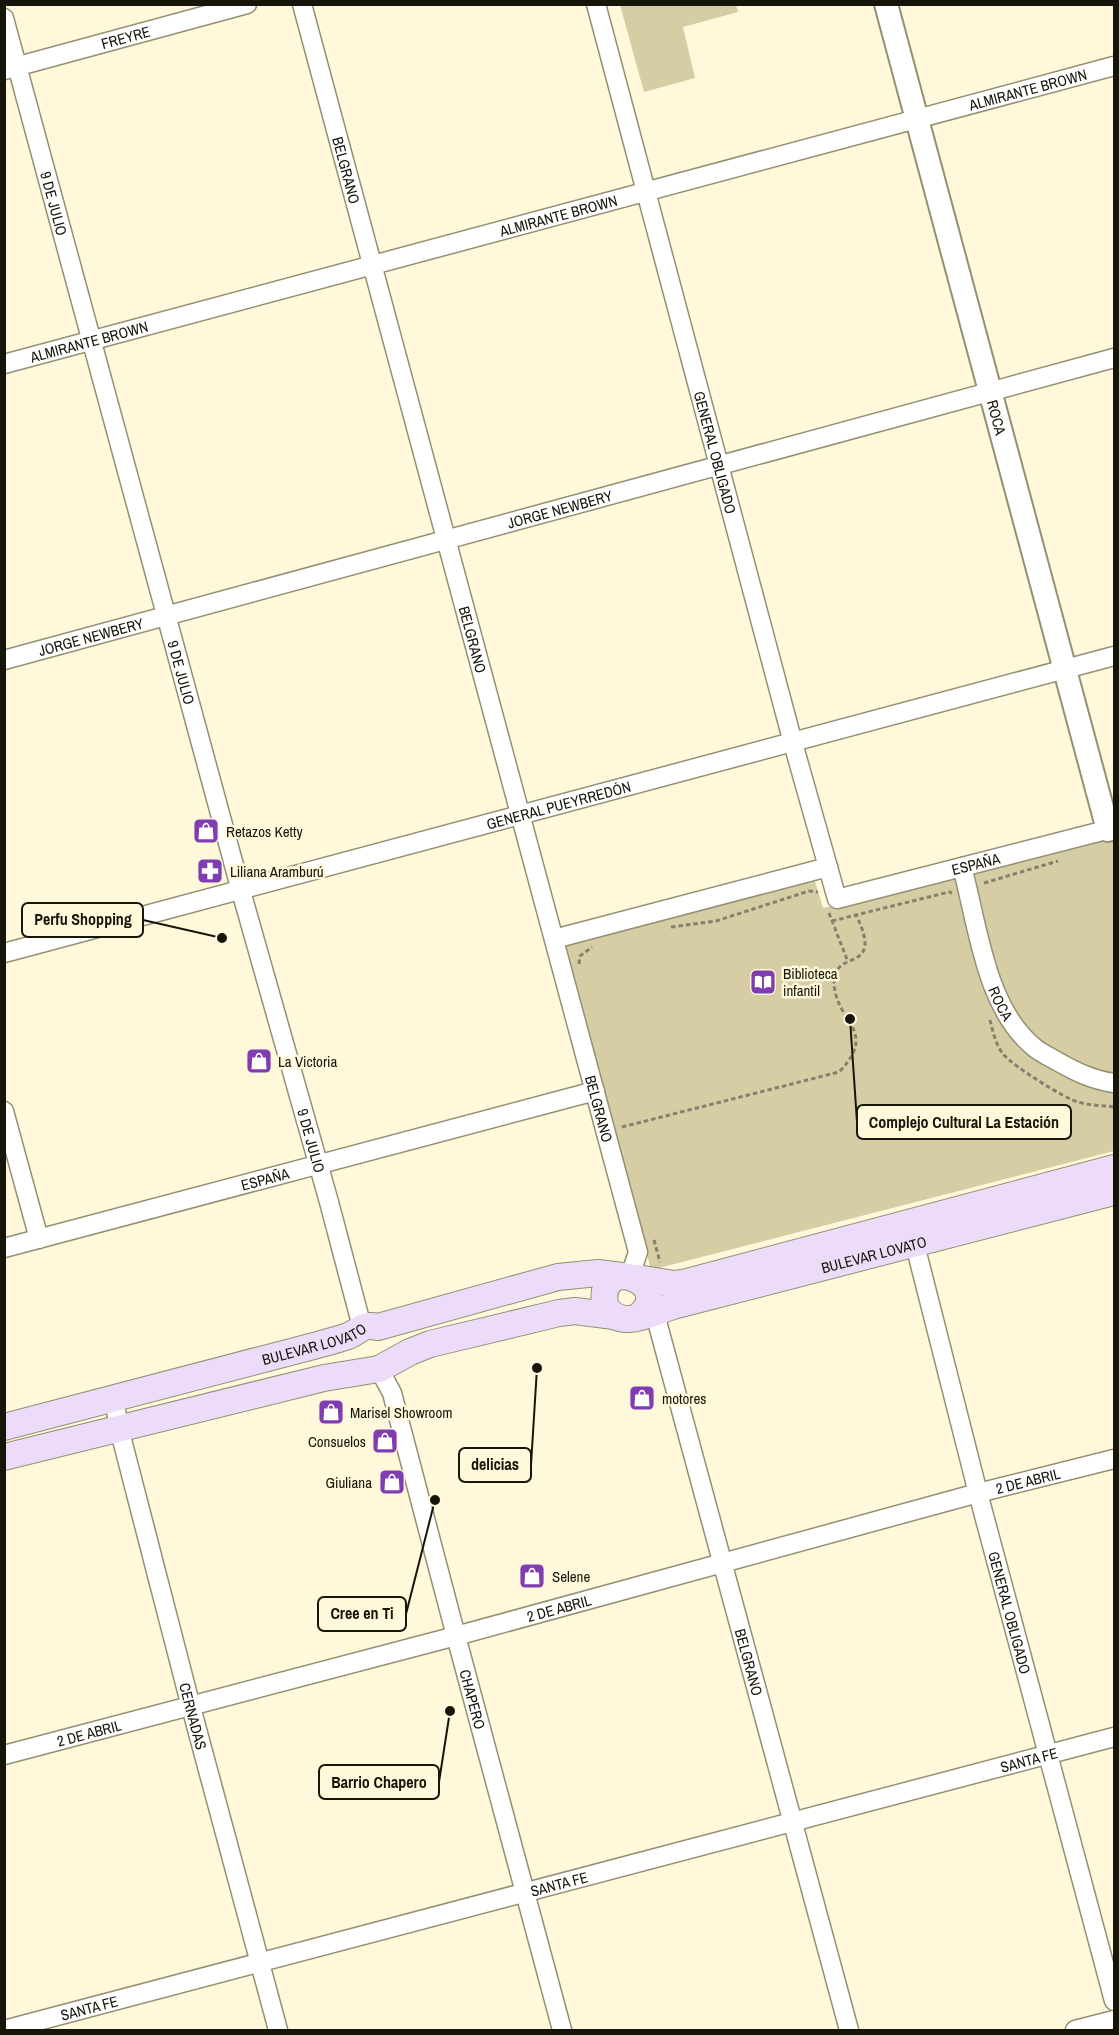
<svg xmlns="http://www.w3.org/2000/svg" width="1119" height="2035" font-family="'Archivo Narrow',sans-serif">
<rect width="100%" height="100%" fill="#fff8da"/>
<path fill="#d6cda5" d="M620 5H736L738 12 683 27 695 78 644 92Z
M1114 836V1151L651 1270 565 942 814 878 823 908Z"/>
<g fill="none" stroke-linecap="round" stroke-linejoin="round">
<defs>
<g id="minor">
<path id="s1" d="M302 4 638 1252 630 1276"/>
<path id="s2" d="M596 4 793 743 837 899 1114 828"/>
<path id="s3" d="M4 18 241 891 329 1202 362 1327"/>
<path id="s4" d="M4 70 247 4"/>
<path id="s5" d="M4 364 1114 66"/>
<path id="s6" d="M4 660 1114 358"/>
<path id="s7" d="M962 867C978 925 985 1008 1035 1048 1041 1053 1048 1056 1055 1060 1074 1071 1092 1080 1114 1083"/>
<path d="M554 939 828 867"/>
<path id="s8" d="M4 953 1114 656"/>
<path d="M4 1111 39 1239"/>
<path id="s9" d="M912 1233 978 1493 1114 2001"/>
<path id="s10" d="M4 1248 595 1091"/>
<path id="s11" d="M652 1303 849 2030"/>
<path id="s12" d="M379 1369 392 1393 456 1636 562 2030"/>
<path id="s13" d="M114 1399 119 1428 191 1707 278 2030"/>
<path id="s14" d="M4 1755 456 1636 978 1493 1114 1459"/>
<path id="s15" d="M4 2030 1114 1737"/>
<path d="M1075 2030 1114 2020"/>
</g>
<g id="tertiary">
<path id="s16" d="M886 4 1108 830"/>
</g>
<g id="secondary">
<path d="M637 1278 674 1284 683 1283 1114 1168"/>
<path id="s17" d="M636 1318C681 1286 597 1250 605 1305 619 1332 651 1313 673 1306L1114 1192"/>
<path id="s18" d="M4 1427 306 1348C320 1344 334 1341 348 1336 361 1331 361 1323 378 1327L558 1277 598 1273 622 1276"/>
<path d="M4 1457 324 1378 379 1369 410 1352 430 1344 559 1313 575 1311 614 1316"/>
</g>
</defs>
<use href="#minor" stroke="#958f73" stroke-width="21"/>
<use href="#tertiary" stroke="#958f73" stroke-width="26"/>
<use href="#secondary" stroke="#958f73" stroke-width="28"/>
<path stroke="#85816d" stroke-width="3" stroke-dasharray="4.5 3" stroke-linecap="butt" d="M984 883 1058 861
M829 913 848 962
M832 921 856 915
M671 927 716 921 809 891 818 892
M579 964 580 956 592 947
M990 1020C993 1032 996 1046 1004 1055 1012 1065 1065 1099 1078 1102 1090 1106 1102 1105 1114 1107
M622 1127 839 1072C880 1030 834 1022 834 981 835 948 885 974 856 915L949 892 952 893
M654 1240 660 1262"/>
<use href="#minor" stroke="#fff" stroke-width="18"/>
<use href="#tertiary" stroke="#fff" stroke-width="22"/>
<use href="#secondary" stroke="#ecdcfa" stroke-width="26"/>
</g>
<defs>
<symbol id="shop-square" viewBox="-11 -11 22 22"><rect x="-9" y="-9" width="18" height="18" rx="4" fill="#803db1" stroke="#fff8da"/><path d="M-5-2.5h2.3a2.7 3.5 0 0 1 5.4 0H5L5.5 6h-11ZM-1.5-2.5h3a1.5 2.3 0 0 0-3 0Z" fill="#fff"/></symbol>
<symbol id="pharmacy-square" viewBox="-11 -11 22 22"><rect x="-9" y="-9" width="18" height="18" rx="4" fill="#803db1" stroke="#fff8da"/><path d="M-2-6h4v4h4v4h-4v4h-4v-4h-4v-4h4Z" fill="#fff"/></symbol>
<symbol id="library-square" viewBox="-11 -11 22 22"><rect x="-9" y="-9" width="18" height="18" rx="4" fill="#803db1" stroke="#fff8da"/><path d="M-6-4Q-3-5.5-.7-3.5V5Q-3 3-6 4ZM6-4Q3-5.5 .7-3.5V5Q3 3 6 4Z" fill="#fff"/></symbol>
</defs>
<g fill-rule="evenodd">
<use href="#shop-square" x="191" y="816" width="30" height="30"/>
<use href="#pharmacy-square" x="195" y="856" width="30" height="30"/>
<use href="#library-square" x="748" y="967" width="30" height="30"/>
<use href="#shop-square" x="244" y="1046" width="30" height="30"/>
<use href="#shop-square" x="627" y="1383" width="30" height="30"/>
<use href="#shop-square" x="316" y="1397" width="30" height="30"/>
<use href="#shop-square" x="370" y="1426" width="30" height="30"/>
<use href="#shop-square" x="377" y="1467" width="30" height="30"/>
<use href="#shop-square" x="517" y="1561" width="30" height="30"/>
</g>
<g text-anchor="middle" dominant-baseline="central" stroke-width="5" stroke-linejoin="round" paint-order="stroke">
<g font-size="15" fill="#17150a" stroke="#fff8da">
<text stroke="none"><textPath href="#s4" startOffset="126">FREYRE</textPath></text>
<text stroke="none"><textPath href="#s5" startOffset="1060">ALMIRANTE BROWN</textPath></text>
<text stroke="none"><textPath href="#s1" startOffset="172">BELGRANO</textPath></text>
<text stroke="none"><textPath href="#s3" startOffset="192">9 DE JULIO</textPath></text>
<text stroke="none"><textPath href="#s5" startOffset="574">ALMIRANTE BROWN</textPath></text>
<text stroke="none"><textPath href="#s5" startOffset="88">ALMIRANTE BROWN</textPath></text>
<text stroke="none"><textPath href="#s16" startOffset="428">ROCA</textPath></text>
<text stroke="none"><textPath href="#s2" startOffset="464">GENERAL OBLIGADO</textPath></text>
<text stroke="none"><textPath href="#s6" startOffset="576">JORGE NEWBERY</textPath></text>
<text stroke="none"><textPath href="#s6" startOffset="90">JORGE NEWBERY</textPath></text>
<text stroke="none"><textPath href="#s1" startOffset="658">BELGRANO</textPath></text>
<text stroke="none"><textPath href="#s3" startOffset="678">9 DE JULIO</textPath></text>
<text stroke="none"><textPath href="#s8" startOffset="574">GENERAL PUEYRREDÓN</textPath></text>
<text stroke="none"><textPath href="#s2" startOffset="1070">ESPAÑA</textPath></text>
<text stroke="none"><textPath href="#s7" startOffset="142">ROCA</textPath></text>
<text stroke="none"><textPath href="#s1" startOffset="1144">BELGRANO</textPath></text>
<text stroke="none"><textPath href="#s3" startOffset="1164">9 DE JULIO</textPath></text>
<text stroke="none"><textPath href="#s10" startOffset="270">ESPAÑA</textPath></text>
<text stroke="none"><textPath href="#s17" startOffset="384">BULEVAR LOVATO</textPath></text>
<text stroke="none"><textPath href="#s18" startOffset="321">BULEVAR LOVATO</textPath></text>
<text stroke="none"><textPath href="#s14" startOffset="1060">2 DE ABRIL</textPath></text>
<text stroke="none"><textPath href="#s14" startOffset="574">2 DE ABRIL</textPath></text>
<text stroke="none"><textPath href="#s9" startOffset="392">GENERAL OBLIGADO</textPath></text>
<text stroke="none"><textPath href="#s11" startOffset="372">BELGRANO</textPath></text>
<text stroke="none"><textPath href="#s12" startOffset="344">CHAPERO</textPath></text>
<text stroke="none"><textPath href="#s13" startOffset="327">CERNADAS</textPath></text>
<text stroke="none"><textPath href="#s14" startOffset="88">2 DE ABRIL</textPath></text>
<text stroke="none"><textPath href="#s15" startOffset="1060">SANTA FE</textPath></text>
<text stroke="none"><textPath href="#s15" startOffset="574">SANTA FE</textPath></text>
<text stroke="none"><textPath href="#s15" startOffset="88">SANTA FE</textPath></text>
</g>
<g font-size="15" fill="#17150a" stroke="#fff8da" text-anchor="start">
<text x="226" y="831">Retazos Ketty</text>
<text x="230" y="871">Liliana Aramburú</text>
<text x="783" y="973">Biblioteca<tspan x="783" dy="17">infantil</tspan></text>
<text x="278" y="1061">La Victoria</text>
<text x="662" y="1398">motores</text>
<text x="350" y="1412">Marisel Showroom</text>
<text x="366" y="1441" text-anchor="end">Consuelos</text>
<text x="372" y="1482" text-anchor="end">Giuliana</text>
<text x="552" y="1576">Selene</text>
</g>
</g>
<path fill="none" stroke="#17150a" stroke-width="2" d="M222 938L143 920M850 1019L857 1122M537 1368L531 1465M435 1500L406 1614M450 1711L439 1782"/>
<g fill="#17150a" stroke="#fff8da" stroke-width="2">
<circle cx="222" cy="938" r="6"/>
<circle cx="850" cy="1019" r="6"/>
<circle cx="537" cy="1368" r="6"/>
<circle cx="435" cy="1500" r="6"/>
<circle cx="450" cy="1711" r="6"/>
</g>
<g fill="#fff8da" stroke="#17150a" stroke-width="2">
<rect x="22" y="903" width="121" height="34" rx="6"/>
<rect x="857" y="1105" width="214" height="34" rx="6"/>
<rect x="459" y="1448" width="72" height="34" rx="6"/>
<rect x="318" y="1597" width="88" height="34" rx="6"/>
<rect x="319" y="1765" width="120" height="34" rx="6"/>
</g>
<g font-size="16" text-anchor="middle" font-weight="bold" fill="#17150a">
<text x="83" y="925">Perfu Shopping</text>
<text x="964" y="1128">Complejo Cultural La Estación</text>
<text x="495" y="1470">delicias</text>
<text x="362" y="1619">Cree en Ti</text>
<text x="379" y="1788">Barrio Chapero</text>
</g>
<rect width="1119" height="2035" fill="none" stroke="#17150a" stroke-width="12"/>
</svg>
